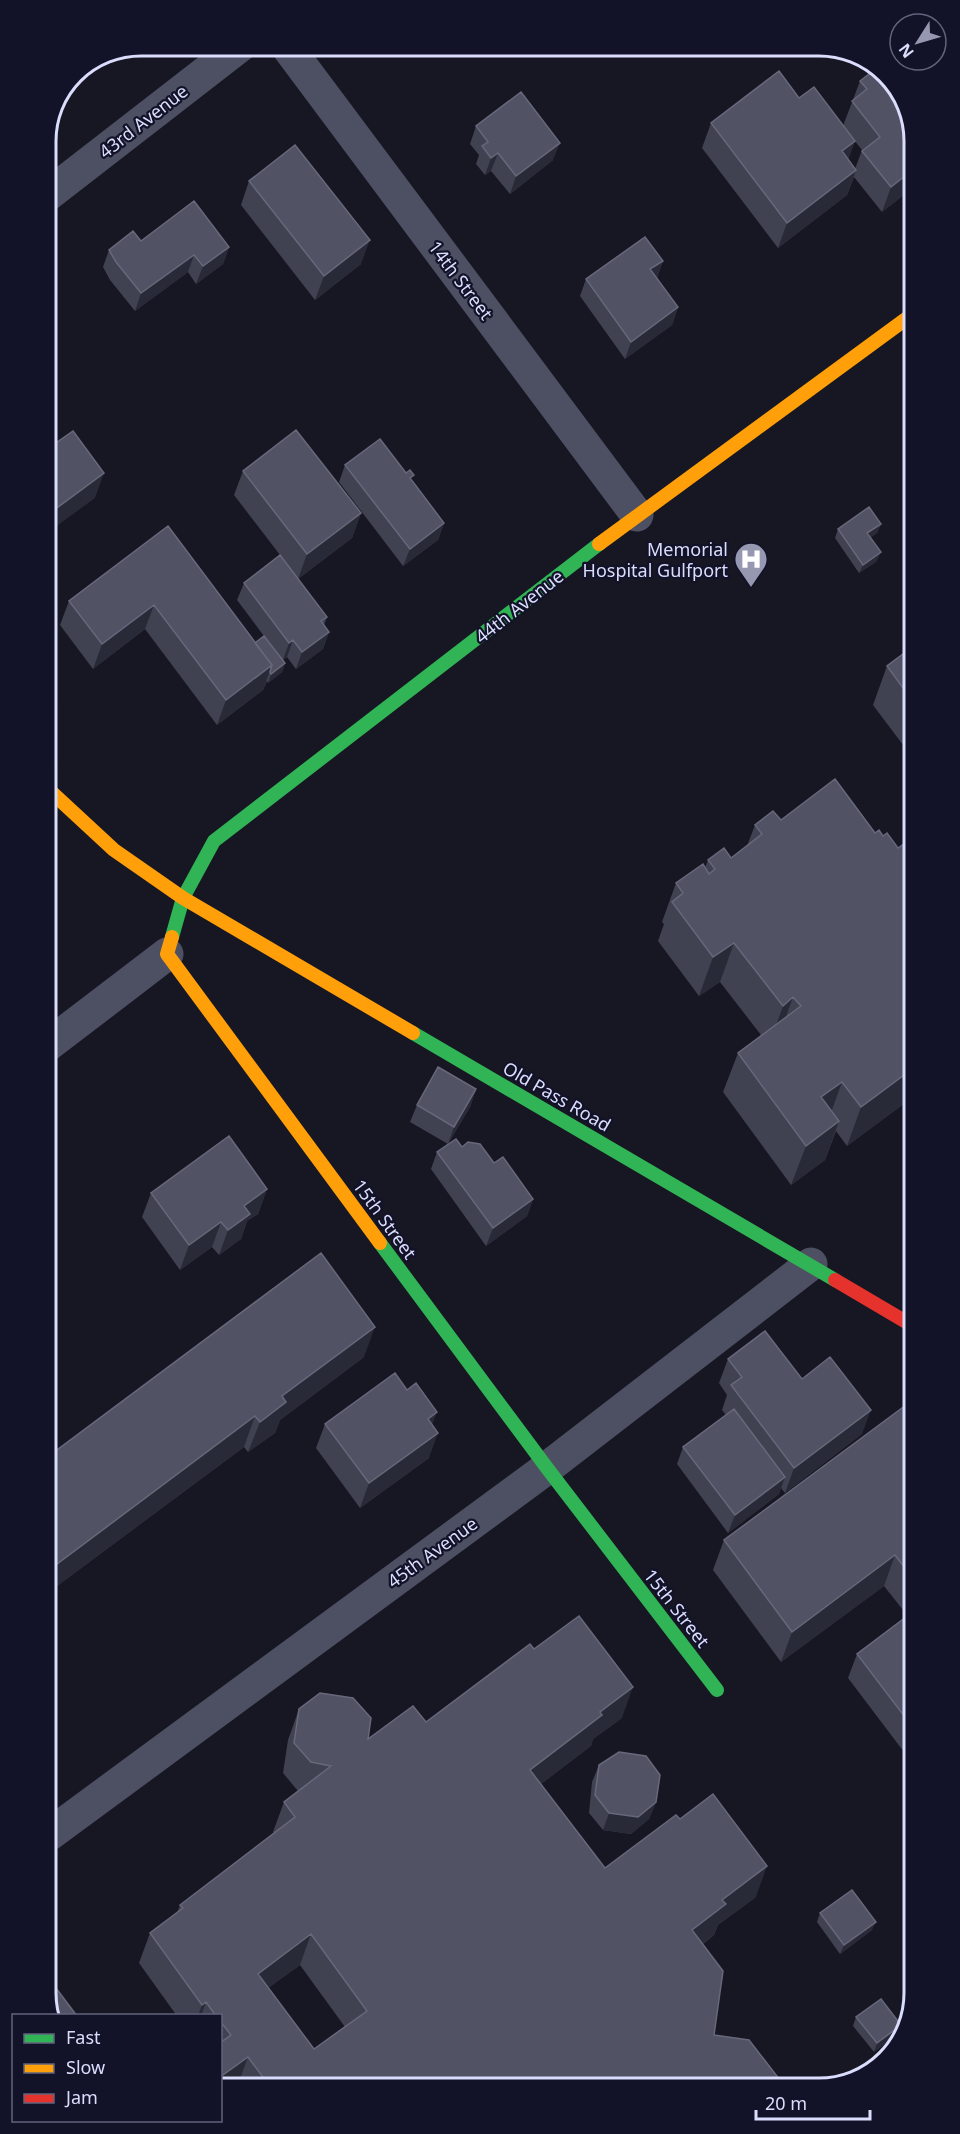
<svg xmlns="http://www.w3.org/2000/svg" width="960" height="2134" font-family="'Noto Sans',sans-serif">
<rect width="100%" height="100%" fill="#171723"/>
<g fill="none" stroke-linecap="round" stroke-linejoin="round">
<path stroke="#4d4f63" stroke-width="33" d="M286 45 637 515
M45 197 241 45
M48 1045 167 954
M50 1834 547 1468 811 1264"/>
<path stroke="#30b455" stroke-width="14" d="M172 937 183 898 214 841 599 544
M413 1033 835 1280
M380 1243 547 1468 717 1690"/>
<path stroke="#ff9f0a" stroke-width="14" d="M599 544 910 316
M47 788 114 850 183 898 413 1033
M172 937 167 954 380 1243"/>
<path stroke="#e5322d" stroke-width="14" d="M835 1280 913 1326"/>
</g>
<path fill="#414251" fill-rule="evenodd" d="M879 66 910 190 882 212 854 177 847 195 778 248 702 148 711 123 799 98 855 141 848 159 855 169 862 150 843 126 860 81Z
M476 126 553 160 510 194 491 171 485 175 476 164 479 155 470 144Z
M249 181 361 264 315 300 241 205Z
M141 241 229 247 223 264 196 284 188 272 135 311 110 280 103 267 109 250Z
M663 261 657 278 678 307 672 325 625 359 580 296 586 279Z
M345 465 406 473 444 523 438 540 403 566 339 482Z
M243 471 361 513 352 538 298 579 327 617 324 625 329 632 323 649 296 669 287 657 283 660 285 663 282 672 268 683 267 681 263 690 217 725 145 629 93 669 60 625 69 601 168 526 255 643 270 644 237 600 244 583 280 555 234 495Z
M881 524 877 533 871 537 877 561 859 573 835 538 838 529Z
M911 648 912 757 873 705 887 666Z
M773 811 913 1097 847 1146 836 1131 825 1160 791 1185 723 1092 738 1053 761 1035 720 982 699 996 658 941 664 924 662 922 676 883 705 868 708 860 731 858 747 846 755 825Z
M476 1089 470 1107 448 1144 410 1122 417 1105Z
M462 1147 494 1163 533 1199 527 1216 486 1246 431 1169 437 1152Z
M267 1189 258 1214 247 1221 241 1239 219 1255 212 1247 180 1270 142 1217 151 1193Z
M364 1357 280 1420 275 1433 248 1452 244 1447 49 1592V1456Z
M728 1359 802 1379 862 1434 785 1493 781 1488 779 1494 728 1533 677 1464 683 1447 726 1415 722 1410 727 1395 719 1383Z
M913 1415 914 1602 903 1610 884 1586 781 1662 713 1570 724 1540Z
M325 1424 432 1425 429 1458 360 1508 316 1448Z
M914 1611V1743L907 1756 848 1678 857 1654Z
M534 1649 622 1718 593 1739 591 1746 541 1784 605 1868 680 1819 756 1897 718 1925 714 1935 703 1944 714 2035 783 2084 220 2088V2016H177L139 1963 150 1933 177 1913 180 1905 274 1833 273 1832 284 1802 298 1791 283 1773 288 1740 299 1709 368 1739 426 1722ZM300 1965 345 2027 314 2049 268 1988Z
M599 1765 656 1802 649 1819 631 1834 603 1830 589 1813 592 1782Z
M820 1913 872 1930 840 1954 817 1922Z
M856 2017 901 2025 898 2034 874 2052 853 2026Z"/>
<path fill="#292a37" d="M855 141 846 166 842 151Z
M560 143 553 160 510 194 516 176Z
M498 153 491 171 485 175 491 158Z
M856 170 847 195 778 248 787 223Z
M910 172V190L882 212 891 187Z
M370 240 361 264 315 300 324 276Z
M229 247 223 264 196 284 203 266Z
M194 255 188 272 135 311 141 293Z
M663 261 657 278 650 269Z
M678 307 672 325 625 359 631 342Z
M104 473 95 498 46 534V516Z
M361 513 352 538 298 579 307 554Z
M444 523 438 540 403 566 410 549Z
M881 524 877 533 864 542 867 533Z
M881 552 877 561 859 573 863 565Z
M154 605 145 629 93 669 102 644Z
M329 632 323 649 296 669 302 652Z
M293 640 287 657 283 660 289 643Z
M285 663 282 672 268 683 271 674Z
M272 665 263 690 217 725 226 700Z
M734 943 720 982 699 996 713 957Z
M793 997 779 1036 769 1045 783 1006Z
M912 1069 913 1097 847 1146 861 1107Z
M842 1082 828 1121 821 1097Z
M476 1089 470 1107 448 1144 454 1127Z
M839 1121 825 1160 791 1185 806 1146Z
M267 1189 258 1214 247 1221 241 1239 219 1255 228 1230 244 1206Z
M533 1199 527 1216 486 1246 493 1228Z
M221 1222 212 1247 180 1270 189 1245Z
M375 1327 364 1357 280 1420 275 1433 248 1452 260 1422 282 1396Z
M871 1410 862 1434 785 1493 794 1468Z
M437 1412 428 1436V1419Z
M255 1416 244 1447 49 1592V1570Z
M438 1433 429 1458 360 1508 369 1483Z
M785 1477 779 1494 728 1533 735 1515Z
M895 1555 884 1586 781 1662 792 1632Z
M914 1580V1602L903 1610Z
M633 1687 622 1718 593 1739 591 1746 519 1801 530 1770 600 1712Z
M914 1735V1743L907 1756Z
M656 1802 649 1819 631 1834 603 1830 609 1813Z
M767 1866 756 1897 718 1925 714 1935 681 1960 692 1930 722 1900Z
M876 1922 872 1930 840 1954 844 1945Z
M311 1934 300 1965 247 2004 258 1974Z
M206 2002 201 2016H198L202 2005Z
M901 2025 898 2034 874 2052 877 2043Z
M248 2057 237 2087 220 2088V2077Z"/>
<path fill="#515263" stroke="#67687c" stroke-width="1.5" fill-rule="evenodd" d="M879 66 910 109V172L891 187 862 151 880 137 852 101 867 89 860 81Z
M779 71 799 98 814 87 855 141 842 151 856 170 787 223 711 123Z
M521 92 560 143 516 176 498 153 491 158 482 146 488 142 476 126Z
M295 145 370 240 324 276 249 181Z
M194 201 229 247 203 266 194 255 141 293 116 262 109 250 133 231 141 241Z
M645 237 663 261 650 269 678 307 631 342 586 279Z
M296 430 361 513 307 554 243 471Z
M73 431 104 473 46 516V450Z
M380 439 406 473 410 470 414 475 410 478 444 523 410 549 345 465Z
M869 507 881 524 867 533 881 552 863 565 838 529Z
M168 526 272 665 226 700 154 605 102 644 69 601Z
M280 555 327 617 321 621 329 632 302 652 293 640 289 643 244 583Z
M264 636 285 663 271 674 270 672 272 665 255 643Z
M911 648V699L887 666Z
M835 779 875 833 879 830 883 836 887 833 898 848 912 838V1069L861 1107 842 1082 821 1097 839 1121 806 1146 738 1053 801 1006 793 997 783 1006 734 943 713 957 672 902 683 893 676 883 703 864 709 874 715 869 708 860 724 848 731 858 762 834 755 825 773 811 781 820Z
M438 1067 476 1089 454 1127 417 1105Z
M229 1136 267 1189 244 1206 250 1214 228 1230 221 1222 189 1245 151 1193Z
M456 1139 462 1147 468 1142 480 1144 494 1163 503 1157 533 1199 493 1228 437 1152Z
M321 1253 375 1327 282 1396 286 1402 260 1422 255 1416 49 1570V1456Z
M765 1331 802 1379 830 1357 871 1410 794 1468 731 1385 742 1377 728 1359Z
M395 1373 407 1390 416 1383 437 1412 428 1419 438 1433 369 1483 325 1424Z
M906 1405 913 1415 914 1580 895 1555 792 1632 724 1540Z
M734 1409 785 1477 735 1515 683 1447Z
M914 1611V1729L857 1654Z
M579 1616 633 1687 600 1712 602 1715 530 1770 605 1868 676 1815 680 1819 713 1794 767 1866 722 1900 726 1904 692 1930 723 1971 714 2035 749 2040 783 2084 271 2088 248 2057 220 2077V2043L231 2035 220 2021V2016H216L206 2002 202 2005 150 1933 183 1908 180 1905 295 1817 284 1802 331 1766 311 1762 294 1743 299 1709 320 1693 353 1698 371 1718 368 1739 413 1706 426 1722 530 1644 534 1649ZM311 1934 367 2011 314 2049 258 1974Z
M619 1752 646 1756 660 1775 656 1802 638 1817 609 1813 595 1795 599 1765Z
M852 1890 876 1922 844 1945 820 1913Z
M56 1988 77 2016H50V1992Z
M881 1999 901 2025 877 2043 856 2017Z"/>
<defs>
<symbol id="hospital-pin" viewBox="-11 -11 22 30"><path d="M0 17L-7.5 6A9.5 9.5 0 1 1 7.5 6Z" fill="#9698b1" stroke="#121228"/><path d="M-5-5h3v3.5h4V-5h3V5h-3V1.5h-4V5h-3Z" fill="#fff"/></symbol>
</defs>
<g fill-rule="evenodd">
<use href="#hospital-pin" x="732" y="540" width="38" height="52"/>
</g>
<g text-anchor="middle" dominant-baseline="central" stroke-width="4.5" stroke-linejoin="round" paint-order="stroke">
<g font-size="18" fill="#dbddfd" stroke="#121228">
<text transform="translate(143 121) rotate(-38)">43rd Avenue</text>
<text transform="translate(461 280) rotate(53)">14th Street</text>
<text transform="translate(519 606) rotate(-38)">44th Avenue</text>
<text transform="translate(557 1096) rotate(30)">Old Pass Road</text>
<text transform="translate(385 1219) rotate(54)">15th Street</text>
<text transform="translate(432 1552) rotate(-36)">45th Avenue</text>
<text transform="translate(677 1608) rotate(52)">15th Street</text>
</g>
<g font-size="18" fill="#dbddfd" stroke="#121228" text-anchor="end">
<text x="728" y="549">Memorial<tspan x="728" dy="21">Hospital Gulfport</tspan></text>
</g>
</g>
<path d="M0 0H960V2134H0ZM141 56H819A85 85 0 0 1 904 141V1993A85 85 0 0 1 819 2078H141A85 85 0 0 1 56 1993V141A85 85 0 0 1 141 56Z" fill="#121228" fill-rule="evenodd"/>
<path fill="none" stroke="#dbddfd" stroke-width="3" d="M141 56H819A85 85 0 0 1 904 141V1993A85 85 0 0 1 819 2078H141A85 85 0 0 1 56 1993V141A85 85 0 0 1 141 56Z"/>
<rect x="12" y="2014" width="210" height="108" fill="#121228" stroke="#62637d" stroke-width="1.5"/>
<rect x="24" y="2034" width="30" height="9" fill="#30b455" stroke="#62637d" stroke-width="1.5"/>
<text x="66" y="2044" font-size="18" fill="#dbddfd">Fast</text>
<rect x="24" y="2064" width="30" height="9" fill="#ff9f0a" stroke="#62637d" stroke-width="1.5"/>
<text x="66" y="2074" font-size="18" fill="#dbddfd">Slow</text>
<rect x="24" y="2094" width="30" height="9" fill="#e5322d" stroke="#62637d" stroke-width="1.5"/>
<text x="66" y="2104" font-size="18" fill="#dbddfd">Jam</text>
<g transform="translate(918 42) rotate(233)"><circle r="28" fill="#121228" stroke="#62637d" stroke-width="1.5"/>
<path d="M0-4.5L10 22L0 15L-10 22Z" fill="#9698b1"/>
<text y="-9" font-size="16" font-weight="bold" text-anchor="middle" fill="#dbddfd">N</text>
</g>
<path d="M756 2110v9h114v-9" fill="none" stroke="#dbddfd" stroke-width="3"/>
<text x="765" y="2110" font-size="18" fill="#dbddfd" stroke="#121228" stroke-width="4.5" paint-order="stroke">20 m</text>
</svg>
